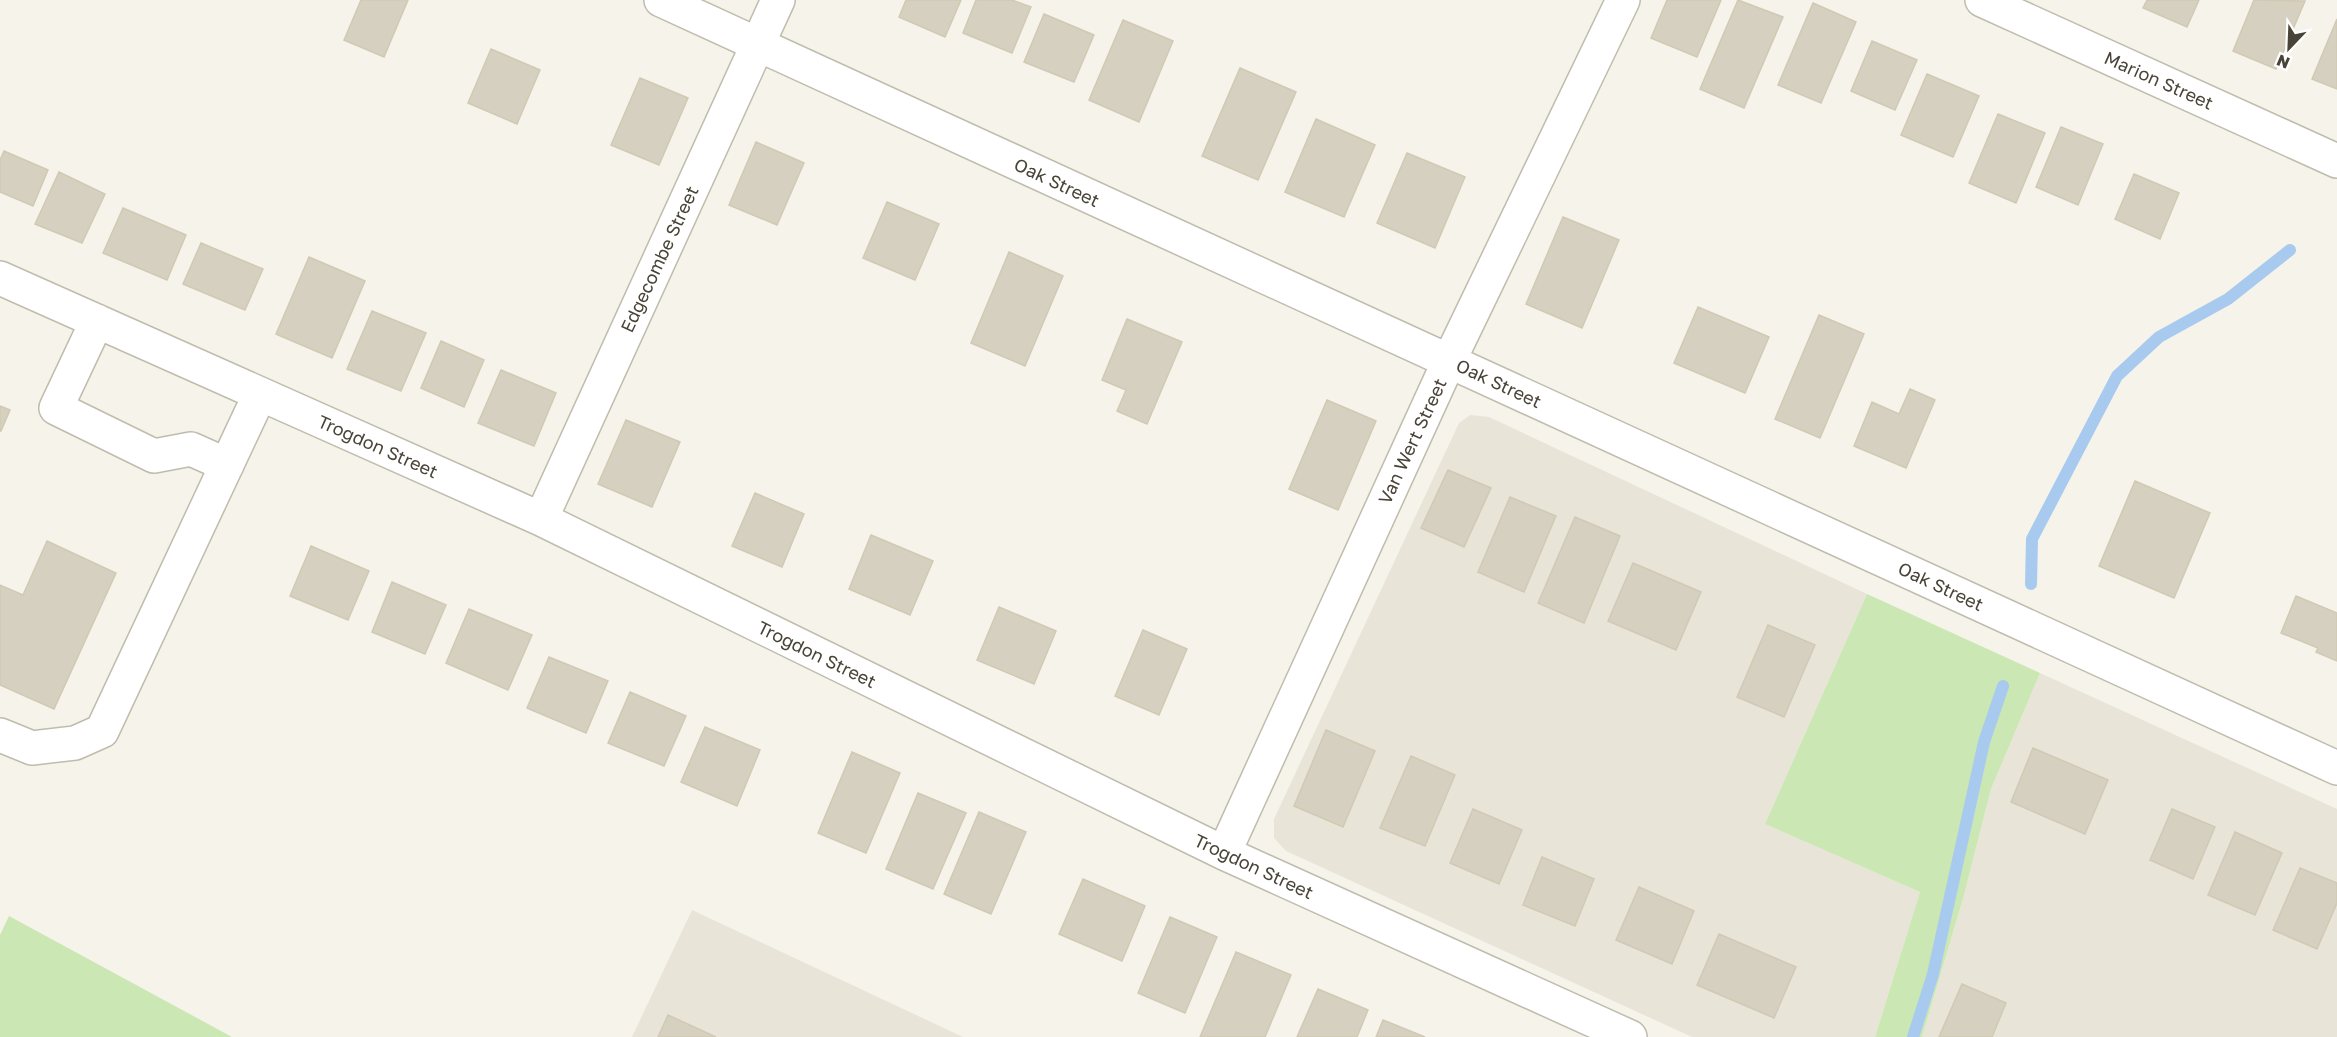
<svg xmlns="http://www.w3.org/2000/svg" width="2337" height="1037" font-family="'Golos Text',sans-serif">
<rect width="100%" height="100%" fill="#f5f3ea"/>
<path fill="#e8e5d8" d="M1470 415 1489 417 1867 594 1765 824 1920 892 1875 1037H1692L1286 851 1274 838V819L1459 423Z
M2040 673 2337 809V1037H1922L1964 895 1991 789Z
M692 910 963 1037H632Z"/>
<path fill="#cae7b4" d="M1867 594 2040 673 1991 789 1964 895 1922 1037H1875L1920 892 1765 824Z
M9 916 232 1037H0V935Z"/>
<g fill="none" stroke-linecap="round" stroke-linejoin="round">
<path stroke="#a9caef" stroke-width="12" d="M2031 584 2032 539 2117 376 2159 337 2228 299 2290 250
M1913 1037 1933 974 1984 742 2003 686"/>
</g>
<path fill="#d6d0c0" stroke="#d1c9b3" stroke-width="1.5" d="M361 0H408L384 57 344 40Z
M906 0H961L945 37 899 17Z
M976 0H1012L1031 7 1012 53 963 33Z
M1667 0H1721L1697 57 1651 38Z
M1738 0 1783 17 1744 108 1700 89Z
M2147 0H2199L2187 27 2143 8Z
M2254 0 2305 1 2276 69 2233 51Z
M1813 3 1856 22 1821 103 1778 85Z
M1044 14 1094 35 1074 82 1024 62Z
M2337 19V89L2312 79Z
M1123 20 1173 41 1139 122 1089 100Z
M1872 41 1917 60 1895 110 1851 91Z
M491 49 540 70 517 124 468 103Z
M1240 68 1296 92 1258 180 1202 156Z
M1927 74 1979 96 1953 157 1901 135Z
M640 78 688 98 659 165 611 145Z
M1998 114 2045 133 2016 203 1969 183Z
M1316 119 1375 145 1344 217 1285 192Z
M2061 127 2103 144 2078 205 2036 187Z
M756 142 804 163 777 225 729 205Z
M4 151 48 170 33 206 0 192V160Z
M1407 153 1465 177 1435 248 1377 223Z
M59 172 105 194 82 243 35 224Z
M2134 174 2179 193 2160 239 2115 219Z
M887 202 939 224 915 280 863 258Z
M123 208 186 235 167 280 103 253Z
M1563 217 1619 240 1582 328 1526 304Z
M201 243 263 269 245 310 183 284Z
M1009 252 1063 276 1025 366 971 343Z
M309 257 365 281 332 358 276 334Z
M1698 307 1769 337 1745 393 1674 363Z
M372 311 426 333 401 391 347 369Z
M1819 315 1864 334 1820 438 1775 419Z
M1127 319 1182 342 1147 424 1117 411 1126 390 1102 380Z
M441 341 484 360 464 407 421 388Z
M501 370 556 393 534 446 478 423Z
M1910 389 1935 400 1906 468 1854 446 1872 402 1899 414Z
M1327 400 1376 421 1338 510 1289 489Z
M0 406 10 410 1 431H0Z
M626 420 680 442 652 507 598 484Z
M1448 470 1491 488 1464 547 1421 528Z
M2135 481 2210 513 2174 598 2099 566Z
M755 493 804 514 782 567 732 546Z
M1510 497 1556 516 1524 592 1478 572Z
M1575 517 1620 536 1584 623 1538 603Z
M871 535 933 561 910 615 849 589Z
M47 541 116 573 54 709 0 685V585L23 595Z
M311 546 369 571 348 620 290 596Z
M1633 563 1701 592 1676 650 1608 621Z
M392 582 446 605 425 654 372 632Z
M2296 596 2337 613V661L2316 652 2318 648 2281 633Z
M999 607 1056 631 1034 684 977 660Z
M469 609 532 635 508 690 446 663Z
M1768 625 1815 645 1784 717 1737 697Z
M1143 630 1187 649 1159 715 1115 696Z
M549 657 608 681 586 733 527 708Z
M630 692 686 716 664 766 608 743Z
M705 727 760 750 737 806 681 782Z
M1326 730 1375 751 1343 827 1294 806Z
M2033 748 2108 780 2085 834 2011 802Z
M852 752 900 773 866 853 818 833Z
M1411 756 1455 775 1425 846 1380 828Z
M918 793 966 813 933 889 886 869Z
M1473 809 1522 830 1499 884 1450 863Z
M2172 809 2215 827 2193 879 2150 860Z
M979 812 1026 832 991 914 944 894Z
M2235 832 2282 853 2255 915 2208 895Z
M1542 857 1594 879 1575 926 1523 905Z
M2300 868 2337 883V903L2317 949 2273 930Z
M1083 879 1145 906 1122 961 1059 934Z
M1639 887 1694 911 1672 964 1616 940Z
M1170 917 1217 937 1185 1013 1138 993Z
M1719 934 1796 967 1774 1018 1697 985Z
M1236 952 1291 975 1265 1037H1200Z
M1962 984 2006 1003 1992 1037H1939Z
M1318 989 1368 1010 1357 1037H1297Z
M668 1015 716 1037H658Z
M1383 1020 1425 1037H1376Z"/>
<g fill="none" stroke-linecap="round" stroke-linejoin="round">
<defs>
<path id="minor" d="M661 0 2337 768
M1982 0 2337 161
M0 278 541 519 1224 853 1630 1037
M97 321 56 408 154 456 191 449 227 465
M541 519 778 0
M0 735 32 748 75 743 102 731 260 394
M1224 853 1449 361 1623 0"/>
</defs>
<use href="#minor" stroke="#c0bcad" stroke-width="36"/>
<use href="#minor" stroke="#fff" stroke-width="33"/>
</g>
<g text-anchor="middle" dominant-baseline="central" stroke-width="4.5" stroke-linejoin="round" paint-order="stroke">
<g font-size="18" fill="#494438" stroke="#fff">
<text transform="translate(2159 80) rotate(24)">Marion Street</text>
<text transform="translate(1057 182) rotate(25)">Oak Street</text>
<text transform="translate(659 259) rotate(-65)">Edgecombe Street</text>
<text transform="translate(1499 383) rotate(25)">Oak Street</text>
<text transform="translate(1412 441) rotate(-65)">Van Wert Street</text>
<text transform="translate(378 446) rotate(24)">Trogdon Street</text>
<text transform="translate(1941 586) rotate(25)">Oak Street</text>
<text transform="translate(817 654) rotate(26)">Trogdon Street</text>
<text transform="translate(1254 866) rotate(25)">Trogdon Street</text>
</g>
</g>
<g transform="translate(2289 48) rotate(203)" stroke="#ffffff" stroke-width="4.5" paint-order="stroke">
<path d="M0-4.5L10 22L0 15L-10 22Z" fill="#494438"/>
<text y="-9" font-size="16" font-weight="bold" text-anchor="middle" fill="#494438">N</text>
</g>
</svg>
